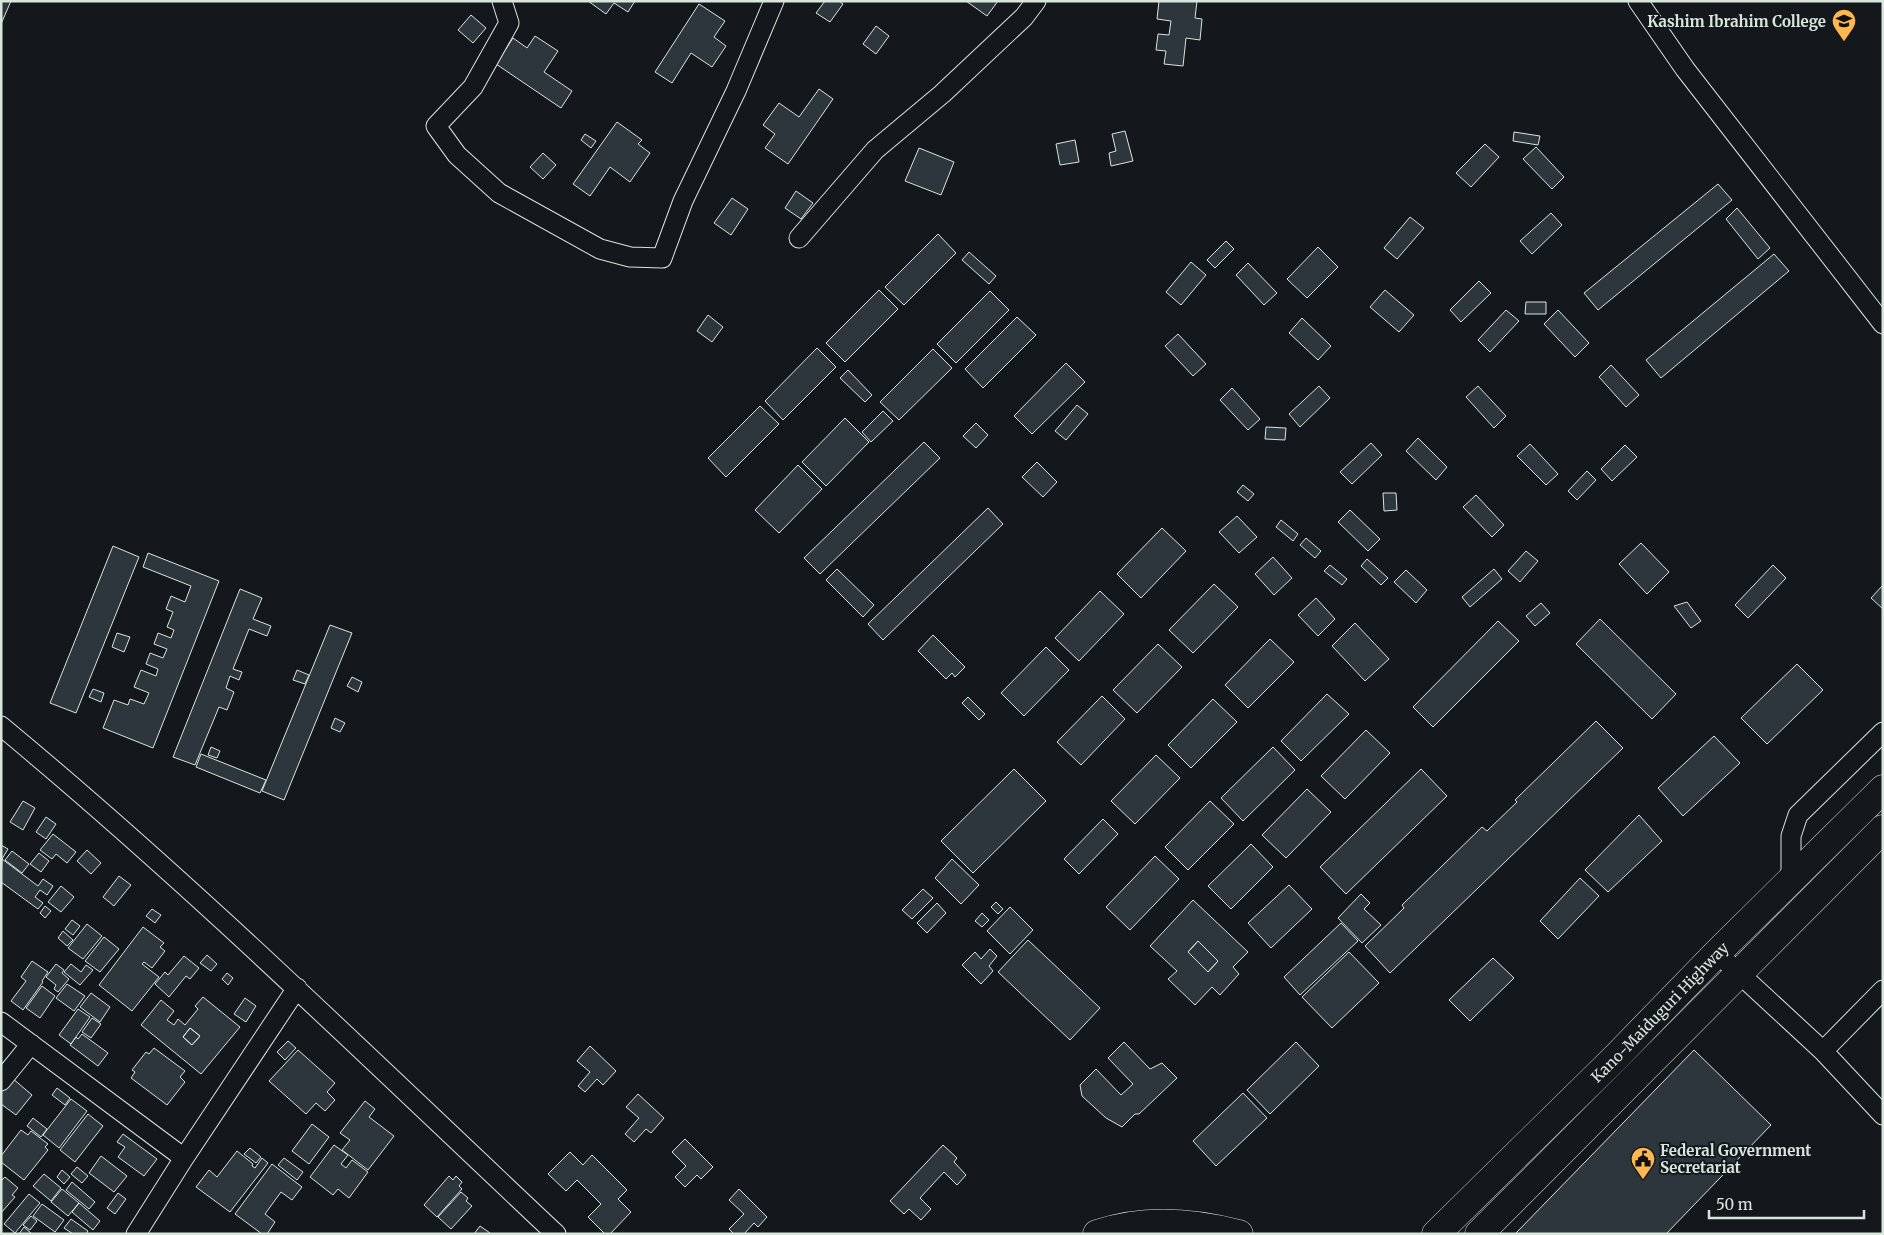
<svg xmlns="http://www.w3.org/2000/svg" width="1884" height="1235" font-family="Merriweather,serif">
<rect width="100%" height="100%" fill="#14181c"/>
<path fill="#2c363c" stroke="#d8e6dc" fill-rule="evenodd" d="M1 1H11L1 24Z
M588 1H635L628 12 614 3 606 14Z
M825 1H839L843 4 830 22 816 13Z
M966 1H998L987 16Z
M1159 1H1197L1195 18 1202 19 1200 40 1186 38 1183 66 1164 64 1166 51 1156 50 1158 34 1169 35 1171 21 1157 19Z
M699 4 725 21 714 37 726 46 712 67 691 53 672 83 655 72Z
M471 15 486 28 473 43 458 30Z
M876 26 889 36 876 54 863 44Z
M535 36 558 51 544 72 572 91 561 108 496 64 513 38 527 48Z
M819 89 833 99 788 164 765 148 775 134 763 125 779 103 799 117Z
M617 122 642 140 638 144 650 153 630 182 610 167 590 196 573 184Z
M1125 131 1133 161 1111 166 1109 153 1116 151 1112 134Z
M1514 132 1540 136 1538 145 1513 141Z
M585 134 596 141 591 148 581 140Z
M1075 140 1079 162 1060 165 1056 144Z
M1485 144 1499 157 1471 187 1456 173Z
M1536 147 1564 177 1552 189 1523 159Z
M919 148 954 162 941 195 905 181Z
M543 153 556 165 543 179 530 167Z
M1718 184 1732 200 1598 310 1584 293Z
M796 191 813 203 801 219 785 208Z
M732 198 748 209 731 235 714 223Z
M1737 208 1770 248 1758 259 1726 219Z
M1551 213 1562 225 1532 254 1520 241Z
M1410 217 1424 228 1397 259 1384 248Z
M938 234 956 253 904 305 885 287Z
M1226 241 1234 249 1215 268 1207 260Z
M1318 247 1338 267 1307 298 1287 279Z
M969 252 996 276 989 284 962 260Z
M1774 254 1789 271 1661 378 1646 360Z
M1191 262 1206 275 1181 305 1166 292Z
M1248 263 1277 293 1264 305 1236 275Z
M1479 281 1491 293 1461 322 1450 310Z
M879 290 898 309 845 362 826 343Z
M1385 290 1414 315 1399 332 1370 307Z
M990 291 1009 310 956 363 937 344Z
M1526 302H1546V314H1525Z
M1506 310 1519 321 1490 352 1478 340Z
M1558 310 1589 343 1575 357 1544 324Z
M708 315 723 327 712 342 697 331Z
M1017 317 1036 335 983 388 965 369Z
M1302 318 1331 346 1318 360 1289 333Z
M1178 334 1206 364 1193 376 1165 346Z
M817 348 836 367 783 420 765 401Z
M933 349 952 368 899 420 880 402Z
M1066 363 1085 382 1032 434 1014 416Z
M1611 365 1639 395 1626 407 1599 377Z
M848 370 872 395 865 402 840 378Z
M1319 386 1330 398 1300 427 1289 414Z
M1478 386 1506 416 1494 428 1466 397Z
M1232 388 1260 419 1248 430 1220 400Z
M1077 405 1088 414 1066 440 1055 431Z
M760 406 779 424 726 477 708 458Z
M883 411 893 421 871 442 862 432Z
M845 418 869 442 826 486 802 462Z
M976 423 988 435 976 448 963 436Z
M1266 427 1286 428 1285 440 1265 439Z
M1418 438 1447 467 1436 480 1406 451Z
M924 442 940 458 820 574 804 558Z
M1371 443 1382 455 1352 484 1340 472Z
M1530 444 1558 474 1546 485 1517 456Z
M1625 445 1637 457 1612 481 1601 469Z
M1037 462 1057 482 1043 497 1022 477Z
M798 465 822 489 779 533 755 510Z
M1587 471 1596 480 1577 500 1568 491Z
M1243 485 1254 494 1248 501 1237 492Z
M1383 493H1396L1397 510 1384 511Z
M1476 495 1504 525 1492 537 1463 507Z
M988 508 1003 524 883 640 868 624Z
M1350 510 1380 539 1368 551 1338 522Z
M1237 516 1257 537 1239 553 1219 532Z
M1281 520 1298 534 1293 541 1276 527Z
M1162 528 1186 551 1141 598 1117 574Z
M1306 538 1321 551 1315 558 1300 545Z
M1641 543 1669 572 1647 594 1619 564Z
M113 546 139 557 76 713 50 703Z
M1526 551 1538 561 1520 582 1508 571Z
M148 553 219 581 153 748 103 728 114 700 128 705 130 699 144 704 149 693 134 687 141 670 156 676 158 669 146 664 150 653 163 658 167 649 154 644 158 633 171 638 174 630 167 627 173 612 166 609 171 596 185 602 191 586 143 567Z
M1273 557 1292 578 1274 595 1255 574Z
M1367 559 1388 578 1381 585 1361 566Z
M1330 565 1347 579 1342 585 1324 571Z
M1773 565 1786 578 1748 618 1735 605Z
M837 569 874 605 863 617 826 580Z
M1494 569 1502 579 1470 607 1462 597Z
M1406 570 1427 590 1416 603 1394 582Z
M1214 584 1238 607 1193 653 1169 630Z
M1883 585V609L1871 598Z
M240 589 262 598 253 619 271 626 267 636 249 629 233 669 242 672 239 680 230 676 226 688 234 692 227 710 219 707 195 765 173 757Z
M1100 591 1124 614 1079 661 1055 638Z
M1316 598 1335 619 1318 636 1298 615Z
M1687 602 1701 621 1691 628 1674 606Z
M1541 603 1550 613 1535 626 1526 616Z
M1600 619 1676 694 1652 719 1576 644Z
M1498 621 1519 641 1433 727 1413 707Z
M1355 623 1389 659 1365 681 1332 646Z
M330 625 352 633 284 800 262 791Z
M117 633 130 637 124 652 112 647Z
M933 635 965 667 955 677 952 673 946 679 918 651Z
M1270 639 1294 662 1248 708 1225 685Z
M1158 644 1182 667 1137 713 1113 690Z
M1046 647 1069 670 1024 716 1001 693Z
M1797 664 1823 690 1767 744 1741 718Z
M297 670 309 675 305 684 293 680Z
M352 677 362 682 358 692 347 686Z
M93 689 104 693 101 702 89 697Z
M1327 694 1349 714 1301 761 1281 741Z
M1102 696 1125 719 1081 765 1057 742Z
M968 697 985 714 979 720 962 703Z
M1213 699 1237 722 1191 768 1168 745Z
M335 718 345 723 340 732 331 728Z
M1596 721 1623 748 1390 973 1365 946 1404 908 1402 905 1482 827 1487 831 1517 802 1515 800Z
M1366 730 1390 753 1345 799 1321 776Z
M1714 736 1740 763 1683 816 1658 788Z
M211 747 220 751 217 758 208 755Z
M1273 747 1295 770 1243 821 1221 798Z
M201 754 266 780 260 793 196 767Z
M1156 755 1180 778 1135 824 1111 801Z
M1014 769 1046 801 973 873 941 841Z
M1421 769 1447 796 1346 894 1320 867Z
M1307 789 1331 812 1286 858 1262 835Z
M23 801 35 808 23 830 10 822Z
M1210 801 1234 824 1188 870 1165 847Z
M1639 815 1662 841 1608 892 1585 870Z
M46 817 56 824 46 839 36 832Z
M1103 819 1118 834 1079 874 1064 859Z
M53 834 76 852 67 863 56 854 52 859 40 850Z
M1251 844 1273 867 1231 909 1208 886Z
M1 845 8 849 2 859H1Z
M87 850 101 863 91 874 77 861Z
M12 851 29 864 22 873 5 860Z
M39 853 49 861 41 872 30 864Z
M1155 856 1179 879 1130 930 1106 907Z
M2 859 38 886 43 879 53 886 47 895 40 890 35 897 43 903 38 909 1 882Z
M952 859 979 885 961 904 935 878Z
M119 876 131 885 114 906 103 897Z
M1580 878 1599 896 1558 939 1540 921Z
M1289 885 1312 909 1271 948 1248 923Z
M61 886 74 897 61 912 48 902Z
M923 889 933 898 912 919 902 910Z
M1361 894 1370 903 1364 909 1381 925 1362 943 1338 918Z
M1193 900 1248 952 1233 967 1239 974 1220 995 1212 987 1195 1005 1168 979 1177 971 1150 946ZM1198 941 1218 961 1208 972 1188 952Z
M996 902 1003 909 998 914 991 907Z
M937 903 946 913 927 933 917 923Z
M45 906 51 911 45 918 40 913Z
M1010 907 1033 930 1010 954 987 931Z
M152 909 161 915 155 923 146 916Z
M982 913 989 920 982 927 975 921Z
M72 920 80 926 73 935 65 929Z
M1341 923 1358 941 1300 995 1284 977Z
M87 924 102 936 83 959 68 948Z
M143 927 164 943 160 947 165 951 152 968 144 962 142 964 159 977 132 1011 99 985Z
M63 931 73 940 67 946 58 938Z
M104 937 119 949 100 972 85 961Z
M1028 940 1100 1008 1070 1040 998 972Z
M1198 941 1218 961 1208 972 1188 952Z
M990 949 997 956 989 966 993 971 981 984 962 965 975 952 981 959Z
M1349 952 1379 983 1332 1028 1302 997Z
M207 955 217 964 211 971 200 963Z
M184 956 199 968 190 979 186 976 169 997 155 984 165 972 168 975Z
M1493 958 1514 978 1470 1021 1449 1000Z
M32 961 48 972 42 981 43 982 23 1010 11 1001 26 981 21 977Z
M56 964 64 970 62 973 69 979 58 992 54 989 56 985 46 977Z
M71 964 81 972 86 965 93 970 80 985 64 972Z
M227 973 233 978 228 985 222 979Z
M67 984 85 996 74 1011 56 998Z
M42 986 55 996 40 1018 26 1008Z
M91 993 110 1007 100 1022 80 1007Z
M203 997 240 1027 201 1074 141 1025 161 1000 174 1011 167 1020 174 1025 178 1019 185 1025 198 1009 195 1006ZM190 1028 200 1036 192 1045 183 1037Z
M245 998 256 1006 246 1022 234 1014Z
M78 1009 90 1017 71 1044 59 1035Z
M92 1018 101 1024 91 1038 82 1032Z
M190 1028 200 1036 192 1045 183 1037Z
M82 1034 108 1053 98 1066 70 1045 76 1037 78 1039Z
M288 1041 296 1048 285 1060 277 1052Z
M1124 1042 1150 1069 1162 1063 1177 1078 1139 1114H1135L1122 1127 1106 1118 1082 1096 1080 1085 1096 1069 1121 1095 1133 1084 1108 1058Z
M1296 1042 1319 1066 1270 1114 1247 1090Z
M590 1046 616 1071 603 1085 597 1079 585 1092 578 1086 590 1072 577 1061Z
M154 1048 185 1071 180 1077 185 1082 167 1105 131 1078 135 1072 132 1070 146 1052 149 1054Z
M298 1050 335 1083 327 1092 335 1100 325 1111 316 1103 306 1114 269 1081Z
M1694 1050 1771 1125 1666 1234H1515Z
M12 1078 32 1095 16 1115 1 1104V1092Z
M57 1088 70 1098 65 1105 52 1095Z
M1243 1093 1267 1118 1216 1166 1193 1141Z
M638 1094 664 1118 651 1133 646 1129 634 1142 625 1134 639 1118 626 1107Z
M71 1099 87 1111 59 1148 43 1135Z
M365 1101 375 1109 369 1117 394 1136 368 1170 342 1150 350 1140 340 1133Z
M88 1114 103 1126 75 1162 60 1150Z
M33 1118 47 1129 41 1137 27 1126Z
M312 1124 329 1137 309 1164 292 1151Z
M21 1130 28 1135 31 1131 48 1144 45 1147 48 1150 24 1180 1 1162V1156Z
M123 1134 157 1159 144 1176 118 1157 125 1147 117 1142Z
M685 1139 713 1167 701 1179 697 1175 685 1187 675 1177 686 1166 672 1152Z
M334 1145 348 1155 341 1164 346 1168 352 1160 368 1172 349 1198 338 1189 333 1195 310 1177Z
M943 1145 957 1158 954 1162 966 1175 957 1185 944 1172 920 1198 931 1209 921 1220 909 1209 904 1214 890 1201Z
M250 1148 261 1157 256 1163 244 1154Z
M237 1151 253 1164 252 1166 255 1168 262 1158 268 1163 230 1212 196 1187 209 1170 217 1177Z
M570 1152 583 1165 592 1155 627 1190 618 1199 631 1212 610 1234H605L588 1217 601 1204 577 1180 566 1191 548 1174Z
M101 1156 127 1176 114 1192 89 1173Z
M284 1158 303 1172 297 1180 278 1165Z
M272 1164 302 1187 292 1200 281 1192 265 1214 275 1222 267 1234H262L235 1214Z
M77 1167 88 1176 82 1183 71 1174Z
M62 1170 70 1177 64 1184 57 1177Z
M44 1174 61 1188 51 1201 33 1186Z
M449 1176 453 1180 456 1176 462 1182 459 1186 462 1189 437 1217 424 1205Z
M5 1177 18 1188 12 1195 15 1197 1 1213V1181Z
M72 1182 95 1202 89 1209 66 1190Z
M62 1189 79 1203 68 1216 51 1202Z
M739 1189 767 1217 758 1227 754 1223 744 1234H734L729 1229 744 1214 729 1200Z
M461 1192 468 1198 466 1201 472 1206 451 1229 438 1217Z
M118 1193 126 1199 115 1214 107 1208Z
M29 1194 40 1203 15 1233 4 1224Z
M79 1203 100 1221 93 1230 72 1212Z
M42 1204 64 1220 55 1232 33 1216Z
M31 1216 37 1221 30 1230 23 1225Z
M71 1219 88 1231 86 1234H73L64 1228Z
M480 1226 490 1233 489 1234H474Z
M24 1227 32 1234H19Z"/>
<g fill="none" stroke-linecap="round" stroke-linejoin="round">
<defs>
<path id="street" d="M502 1 509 23 473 87 436 126 457 155 499 193 600 249 630 257 662 258 683 201 736 91 774 1
M1638 1 1685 69 1883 324
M799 238 875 150 942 94 1024 17 1036 1
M1 726C194 886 373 1062 556 1234
M1791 880V836L1798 815 1883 732
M1717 953 1823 1051 1883 1115
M1 1022 184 1158
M1823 1051 1883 990
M1 1081 31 1044
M136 1234 184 1158 297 988"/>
<g id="highway">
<path d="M1097 1234C1143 1218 1193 1222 1239 1234"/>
<path id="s1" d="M1436 1234 1616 1057 1717 953 1883 789"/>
<path d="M1479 1234 1883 829"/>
</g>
</defs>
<use href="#street" stroke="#d8e6dc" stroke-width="21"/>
<use href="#highway" stroke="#d8e6dc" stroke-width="29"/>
<use href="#street" stroke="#14181c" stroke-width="19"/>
<use href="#highway" stroke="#14181c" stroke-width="28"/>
</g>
<defs>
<symbol id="school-pin" viewBox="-11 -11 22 30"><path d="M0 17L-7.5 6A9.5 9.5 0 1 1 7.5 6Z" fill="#ffb74d" stroke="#14181c"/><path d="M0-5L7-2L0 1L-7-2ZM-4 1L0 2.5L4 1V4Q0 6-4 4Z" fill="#111"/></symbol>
<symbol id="civic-pin" viewBox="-11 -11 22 30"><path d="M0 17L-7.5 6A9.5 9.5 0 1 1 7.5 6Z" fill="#ffb74d" stroke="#14181c"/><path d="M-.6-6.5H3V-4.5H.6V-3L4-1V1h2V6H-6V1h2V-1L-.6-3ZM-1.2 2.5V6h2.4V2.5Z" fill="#111"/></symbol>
</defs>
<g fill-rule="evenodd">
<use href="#school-pin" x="1830" y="7" width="28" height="38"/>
<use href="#civic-pin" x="1629" y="1145" width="28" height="38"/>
</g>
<g text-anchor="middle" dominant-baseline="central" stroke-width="4" stroke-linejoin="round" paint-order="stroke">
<g font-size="15" font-weight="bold" fill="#d8e6dc" stroke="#14181c" text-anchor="end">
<text x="1826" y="21">Kashim Ibrahim College</text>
<text x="1660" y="1150" text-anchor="start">Federal Government<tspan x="1660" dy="17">Secretariat</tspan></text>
</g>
<g font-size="15" fill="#d8e6dc" stroke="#14181c">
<text stroke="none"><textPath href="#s1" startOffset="315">Kano-Maiduguri Highway</textPath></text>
</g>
</g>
<rect width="1884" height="1235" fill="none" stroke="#d8e6dc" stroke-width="5"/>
<path d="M1709 1210v8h155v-8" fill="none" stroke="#d8e6dc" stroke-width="2.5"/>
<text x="1716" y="1210" font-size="15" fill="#d8e6dc" stroke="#14181c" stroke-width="4" paint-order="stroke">50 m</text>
</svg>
